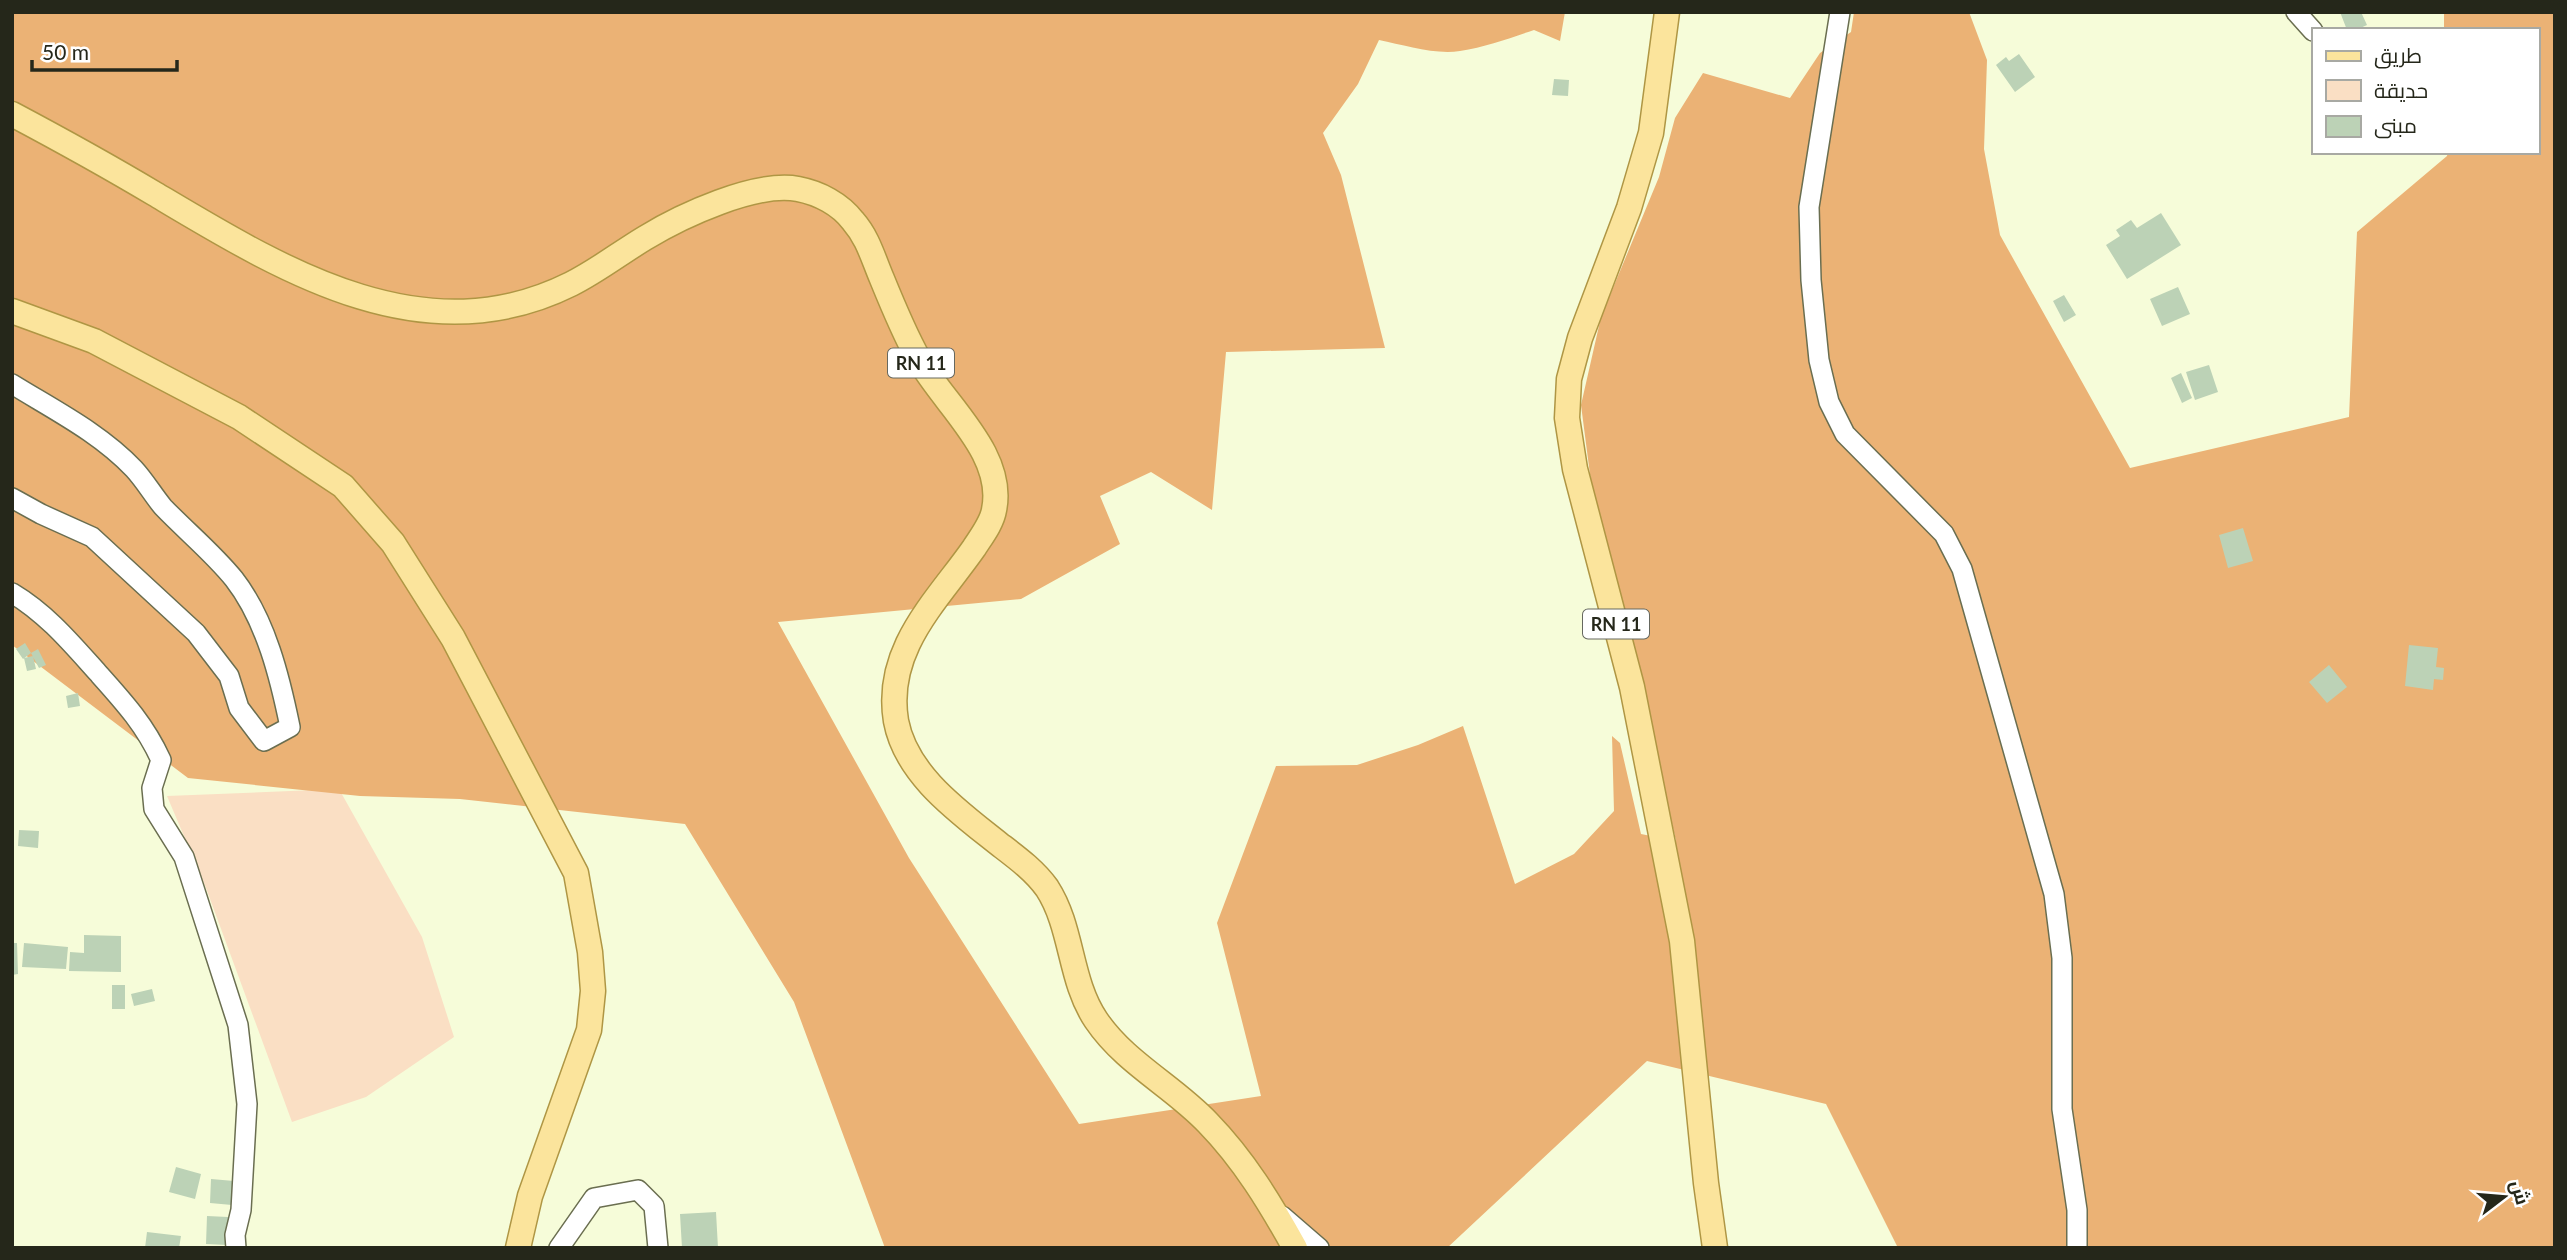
<svg xmlns="http://www.w3.org/2000/svg" width="2567" height="1260" font-family="Lato,Cairo,sans-serif">
<rect width="100%" height="100%" fill="#f6fcd9"/>
<path fill="#fadfc4" d="M339 789 422 937 454 1037 366 1097 292 1122 206 888 167 796Z"/>
<path fill="#ebb275" d="M12 12H1565L1560 41 1534 30C1510 38 1486 47 1460 51 1435 55 1404 45 1379 40L1358 84 1323 133 1341 175 1385 348 1226 352 1212 510 1151 472 1100 496 1120 544 1021 599 778 622 909 858 1079 1124 1261 1096 1217 923 1276 766 1357 765 1418 745 1463 726 1515 884 1574 854 1614 811 1612 736 1620 743 1641 834 1676 841 1617 582 1591 482 1581 405 1601 317 1659 177 1675 118 1703 73 1790 98 1820 53 1851 32 1854 12H1969L1987 60 1984 149 2000 235 2130 468 2349 417 2357 232 2447 156 2448 152H2537V30H2444V12H2555V1248H1898L1826 1104 1647 1061 1447 1248H885L794 1002 685 824 460 799 360 796 188 778 12 645Z"/>
<path fill="#bcd2b6" d="M2340 12H2361L2367 25 2356 30H2347Z
M2019 54 2035 77 2015 92 1996 65 2006 57 2009 61Z
M1554 79 1569 80 1568 96 1552 95Z
M2161 213 2181 245 2127 279 2106 245 2120 236 2116 230 2131 220 2137 228Z
M2178 287 2190 314 2162 326 2150 299Z
M2064 295 2076 315 2064 322 2053 301Z
M2209 365 2218 392 2195 400 2186 372Z
M2181 373 2192 398 2182 403 2171 378Z
M2243 528 2253 561 2228 568 2219 535Z
M25 643 31 653 23 659 16 649Z
M2409 645 2438 648 2436 667 2444 668 2443 680 2434 679 2433 690 2405 686Z
M38 649 46 665 39 668 31 653Z
M33 656 36 669 27 671 24 658Z
M2329 665 2347 687 2327 703 2309 682Z
M78 693 80 706 68 708 66 696Z
M19 830 39 831 38 848 18 846Z
M84 935 121 936V972L69 971 70 952 84 953Z
M12 943H17L18 974 12 975Z
M24 943 68 947 66 969 22 967Z
M112 985H125V1009H112Z
M152 989 155 1001 134 1006 131 994Z
M176 1167 201 1174 195 1199 169 1192Z
M211 1179 234 1181 232 1205 210 1203Z
M716 1212 718 1248H682L680 1214Z
M207 1216 228 1217 227 1245 206 1244Z
M147 1232 181 1236 179 1248H145Z"/>
<g fill="none" stroke-linecap="round" stroke-linejoin="round">
<defs>
<path id="minor" d="M1840 12 1809 207 1811 280 1819 360 1829 402 1845 434 1944 534 1962 569 2054 894 2062 958V1109L2077 1210V1248
M2296 12 2313 31
M12 384C54 410 100 433 134 469 145 481 153 495 163 507 187 532 213 553 234 579 266 620 280 678 290 727L264 741 239 708 229 676 196 633 92 537 41 514 12 498
M12 593C47 614 71 643 98 673 124 702 145 725 161 760L152 788 154 809 184 857 238 1025 247 1104 241 1210 235 1235 236 1248
M1282 1216 1319 1248
M559 1248 594 1198 638 1190 654 1206 658 1248"/>
<path id="major" d="M1667 12 1651 133 1629 208 1580 338 1569 379 1567 418 1575 469 1632 687 1682 941 1706 1183 1715 1248
M12 114C61 140 108 166 155 194 281 269 423 358 571 284 597 271 620 253 645 238 681 216 756 181 798 189 819 193 840 204 853 221 868 238 873 258 882 279 893 306 904 333 918 358 943 404 1006 453 994 510 992 523 981 537 974 548 937 601 884 649 896 721 906 775 959 812 999 844 1016 857 1034 870 1047 888 1073 928 1069 980 1096 1020 1125 1063 1173 1086 1208 1123 1244 1160 1270 1203 1295 1248
M12 311 94 341 239 417 343 486 393 543 453 638 576 873 590 952 593 991 589 1030 530 1196 518 1248"/>
</defs>
<use href="#minor" stroke="#6a6e50" stroke-width="22"/>
<use href="#major" stroke="#af9644" stroke-width="27"/>
<use href="#minor" stroke="#fff" stroke-width="19"/>
<use href="#major" stroke="#fbe49c" stroke-width="24"/>
</g>
<g text-anchor="middle" dominant-baseline="central" stroke-width="5" stroke-linejoin="round" paint-order="stroke">
<g fill="#fff" stroke="#66685f" stroke-width="2">
<rect x="888" y="348.5" width="66" height="29" rx="5"/>
<rect x="1583" y="609.5" width="66" height="29" rx="5"/>
</g>
<g font-size="18" font-weight="bold" fill="#25271a">
<text x="921" y="363">RN 11</text>
<text x="1616" y="624">RN 11</text>
</g>
</g>
<rect width="2567" height="1260" fill="none" stroke="#25271a" stroke-width="28"/>
<rect x="2312" y="28" width="228" height="126" fill="#ffffff" stroke="#a8a9a3" stroke-width="2"/>
<rect x="2326" y="51" width="35" height="10" fill="#fbe49c" stroke="#a8a9a3" stroke-width="2"/>
<text x="2374" y="63" font-size="21" fill="#25271a">طريق</text>
<rect x="2326" y="80" width="35" height="21" fill="#fadfc4" stroke="#a8a9a3" stroke-width="2"/>
<text x="2374" y="98" font-size="21" fill="#25271a">حديقة</text>
<rect x="2326" y="116" width="35" height="21" fill="#bcd2b6" stroke="#a8a9a3" stroke-width="2"/>
<text x="2374" y="133" font-size="21" fill="#25271a">مبنى</text>
<g transform="translate(2504 1197) rotate(74)" stroke="#ffffff" stroke-width="5" paint-order="stroke">
<path d="M0-5L12 26L0 18L-12 26Z" fill="#25271a"/>
<text y="-10" font-size="19" font-weight="bold" text-anchor="middle" fill="#25271a">ش</text>
</g>
<path d="M32 60v10h145v-10" fill="none" stroke="#25271a" stroke-width="3.5"/>
<text x="42" y="60" font-size="21" fill="#25271a" stroke="#ffffff" stroke-width="5" paint-order="stroke">50 m</text>
</svg>
